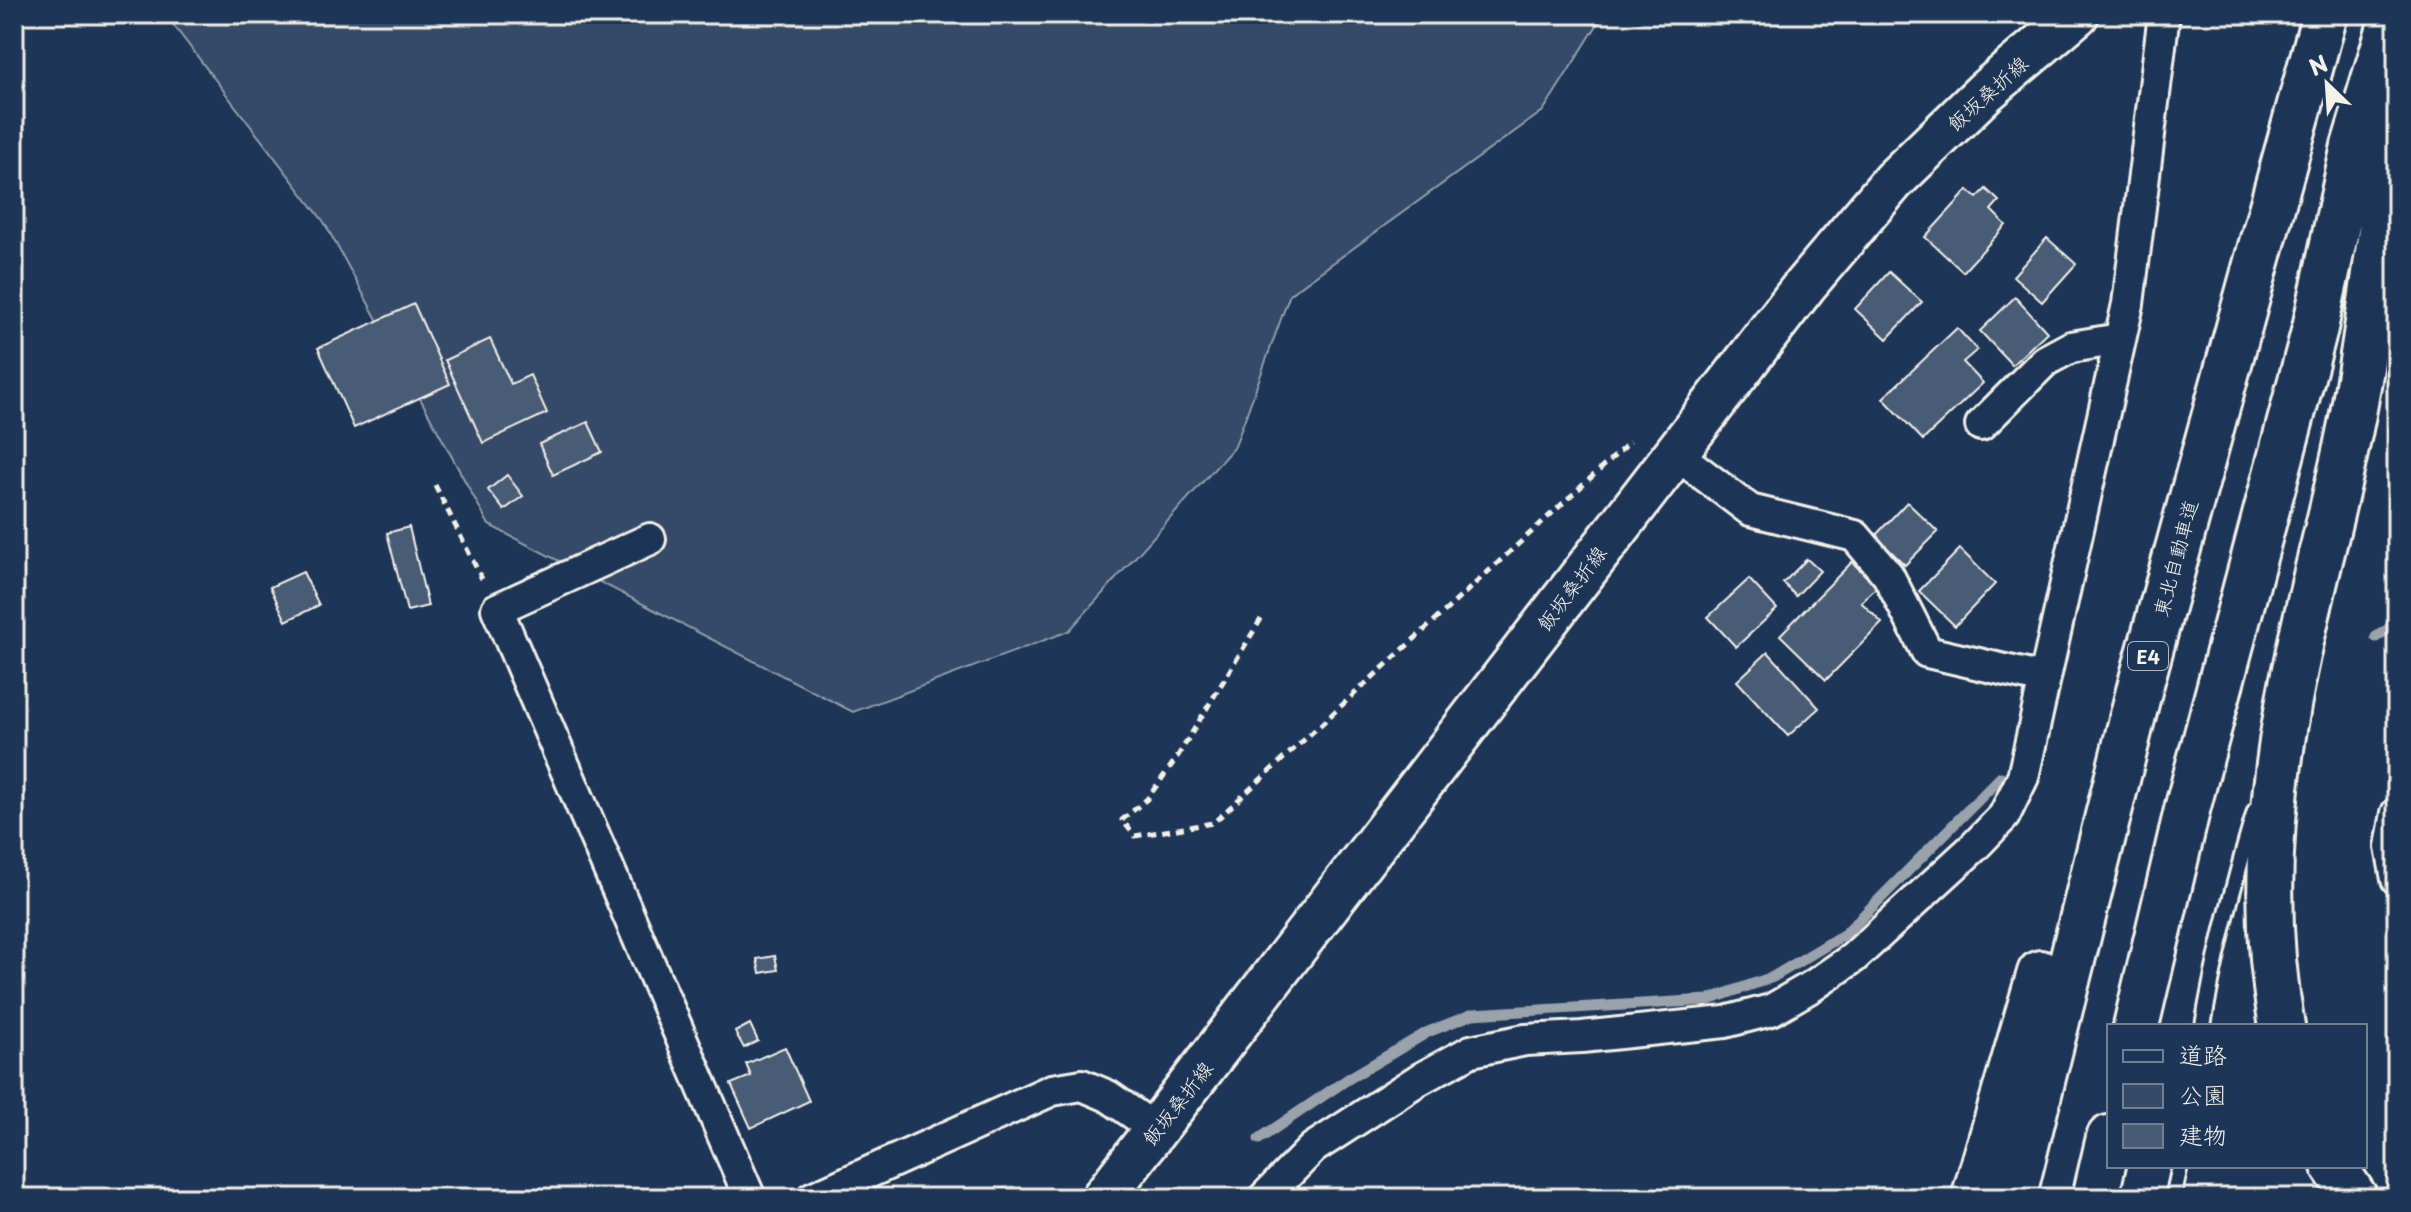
<svg xmlns="http://www.w3.org/2000/svg" width="2411" height="1212" font-family="'Playpen Sans','Klee One',sans-serif">
<rect width="100%" height="100%" fill="#1d3557"/>
<filter id="ink" filterUnits="userSpaceOnUse"><feTurbulence type="fractalNoise" baseFrequency=".0125" numOctaves="2"/><feDisplacementMap in="SourceGraphic" scale="16" xChannelSelector="R" yChannelSelector="G"/><feConvolveMatrix kernelMatrix="1 2 1 2 8 2 1 2 1" color-interpolation-filters="sRGB"/></filter>
<g filter="url(#ink)">
<path fill="#354a67" stroke="#949ea8" stroke-width="2" d="M165 14H1604L1543 111 1290 294 1235 446 1069 631 853 712 489 525 324 222Z"/>
<g fill="none" stroke-linecap="round" stroke-linejoin="round">
<path stroke="#9aa2ab" stroke-width="11" d="M2376 637 2396 624 2397 619
M1259 1139 1348 1079 1428 1032 1473 1014 1708 1000 1773 977 1845 934 2001 777
M987 1198 1012 1191"/>
</g>
<path fill="#485b74" stroke="#f4f1e8" stroke-width="2" d="M1986 189 1999 201 1991 210 2006 225 1963 272 1925 237 1968 190 1977 198Z
M2047 238 2076 264 2042 302 2013 276Z
M1889 272 1922 302 1887 339 1855 309Z
M2015 297 2047 332 2012 365 1980 331Z
M414 304 450 384 354 428 318 348Z
M1957 328 1977 350 1963 362 1983 383 1923 440 1883 398Z
M490 339 511 384 530 375 547 413 483 443 445 360Z
M588 422 602 452 553 475 539 444Z
M507 475 523 496 504 510 488 490Z
M1907 502 1938 532 1905 565 1875 536Z
M409 527 428 606 407 611 387 533Z
M1960 549 1995 584 1955 626 1919 591Z
M1807 559 1820 571 1796 596 1783 583Z
M1852 562 1877 587 1861 602 1882 623 1826 680 1780 635Z
M303 572 319 605 286 621 270 587Z
M1749 579 1777 609 1736 647 1708 617Z
M1768 652 1819 708 1788 736 1737 681Z
M775 956 778 970 760 973 757 959Z
M750 1024 758 1041 744 1048 735 1032Z
M785 1047 809 1101 751 1128 731 1084 751 1076 746 1064Z"/>
<g fill="none" stroke-linecap="round" stroke-linejoin="round">
<defs>
<path id="lane" d="M2203 1026C2215 953 2234 882 2255 811
M2173 1198 2180 1166"/>
<path id="street" d="M1981 425 2045 361 2071 347 2120 339
M1675 453 1750 510 1855 536 1888 575 1927 652 2044 679
M650 539 497 609 750 1198
M2397 813 2391 847 2397 879
M812 1198 1052 1090 1082 1085 1108 1096 1157 1130
M1264 1198 1313 1148 1418 1080 1471 1051 1525 1040 1582 1037 1725 1022 1771 1010 1814 985 1853 958 1974 847 2004 816 2023 777 2128 304 2164 14"/>
<path id="secondary" d="M1103 1198 1805 285 1893 181 1985 92 2077 14"/>
<path id="highway" d="M2136 1026 2188 806 2315 328 2354 146 2394 14
M2282 1026C2262 918 2269 808 2289 700 2307 600 2337 503 2355 403 2372 308 2383 211 2397 115
M2334 1166 2355 1198
M1974 1198 2040 973
M2013 1198 2140 687 2325 14
M2095 1198 2109 1138"/>
</defs>
<use href="#lane" stroke="#f4f1e8" stroke-width="20"/>
<use href="#street" stroke="#f4f1e8" stroke-width="36"/>
<use href="#secondary" stroke="#f4f1e8" stroke-width="48"/>
<use href="#highway" stroke="#f4f1e8" stroke-width="50"/>
<path stroke="#f4f1e8" stroke-width="5" stroke-dasharray="8 6" stroke-linecap="butt" d="M435 485 482 579
M1261 619 1176 759 1147 799 1122 820 1135 836 1213 823 1630 442"/>
<use href="#lane" stroke="#1d3557" stroke-width="14"/>
<use href="#street" stroke="#1d3557" stroke-width="30"/>
<use href="#secondary" stroke="#1d3557" stroke-width="42"/>
<use href="#highway" stroke="#1d3557" stroke-width="44"/>
</g>
</g>
<g text-anchor="middle" dominant-baseline="central" stroke-width="6" stroke-linejoin="round" paint-order="stroke">
<rect fill="#1d3557" stroke="#b4b9bc" stroke-width="2" x="2128" y="642" width="40" height="28" rx="6"/>
<g font-size="18" font-weight="bold" fill="#f4f1e8">
<text x="2148" y="656">E4</text>
</g>
<g font-size="20" fill="#f4f1e8" stroke="#1d3557">
<text transform="translate(1987 93) rotate(-42)">飯坂桑折線</text>
<text transform="translate(2175 558) rotate(-75)">東北自動車道</text>
<text transform="translate(1571 588) rotate(-53)">飯坂桑折線</text>
<text transform="translate(1177 1103) rotate(-52)">飯坂桑折線</text>
</g>
</g>
<rect width="2411" height="1212" fill="none" stroke="#1d3557" stroke-width="48"/>
<rect x="24" y="24" width="2363" height="1164" fill="none" stroke="#f4f1e8" stroke-width="3" filter="url(#ink)"/>
<rect x="2107" y="1024" width="260" height="144" fill="#1d3557" stroke="#738091" stroke-width="2"/>
<rect x="2123" y="1050" width="40" height="12" fill="#1d3557" stroke="#738091" stroke-width="2"/>
<text x="2179" y="1064" font-size="24" fill="#f4f1e8">道路</text>
<rect x="2123" y="1084" width="40" height="24" fill="#354a67" stroke="#738091" stroke-width="2"/>
<text x="2179" y="1104" font-size="24" fill="#f4f1e8">公園</text>
<rect x="2123" y="1124" width="40" height="24" fill="#485b74" stroke="#738091" stroke-width="2"/>
<text x="2179" y="1144" font-size="24" fill="#f4f1e8">建物</text>
<g transform="translate(2327 84) rotate(335)" stroke="#1d3557" stroke-width="6" paint-order="stroke">
<path d="M0-6L14 30L0 20L-14 30Z" fill="#f4f1e8"/>
<text y="-12" font-size="22" font-weight="bold" text-anchor="middle" fill="#f4f1e8">N</text>
</g>
</svg>
